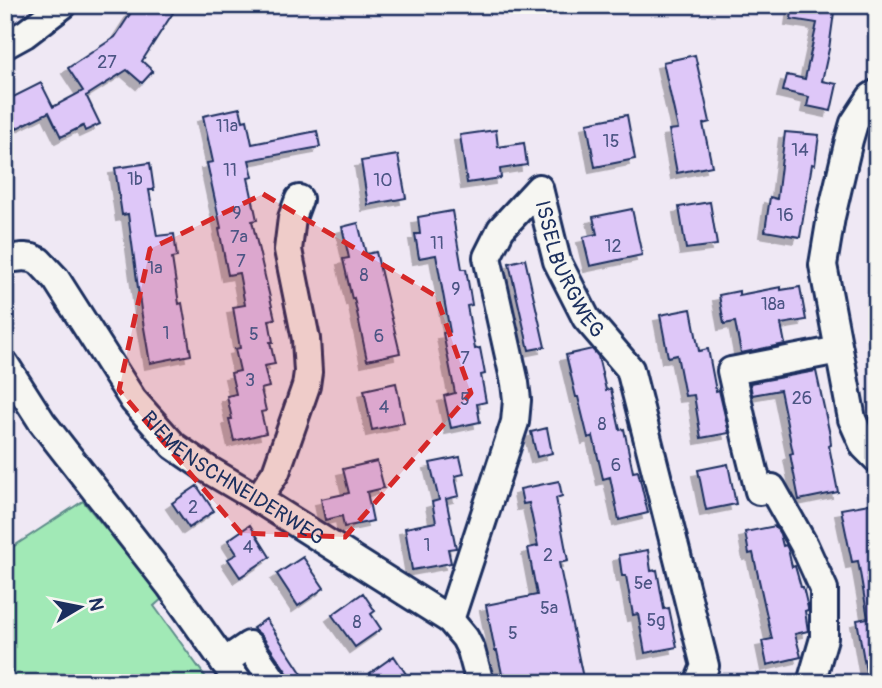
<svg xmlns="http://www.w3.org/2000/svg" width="882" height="688" font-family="Pangolin,sans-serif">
<defs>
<filter id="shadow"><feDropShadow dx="-6" dy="6" stdDeviation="0" flood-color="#0004"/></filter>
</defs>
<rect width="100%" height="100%" fill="#efe8f4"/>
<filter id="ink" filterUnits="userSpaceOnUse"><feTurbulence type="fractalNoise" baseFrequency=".0143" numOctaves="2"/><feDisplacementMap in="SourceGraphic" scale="14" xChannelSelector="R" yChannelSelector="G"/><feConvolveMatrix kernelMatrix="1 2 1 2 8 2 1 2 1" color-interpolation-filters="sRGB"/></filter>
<g filter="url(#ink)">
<path fill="#a1e9b6" stroke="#5e8c8a" stroke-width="2" d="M83 501 163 598 154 606 210 683H20L5 659V552Z"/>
<path fill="#dec7f8" stroke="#1b2f5e" stroke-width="2" filter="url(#shadow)" d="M136 5H178L142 61 153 71 142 83 127 70 86 96V95L100 124 85 131 83 126 61 137 49 112 5 134V101L41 83 53 107 83 91 68 68 115 37Z
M793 5H835L829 49 822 81 837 84 831 111 807 106 809 97 783 91 787 75 805 79 817 23 791 19Z
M695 55 710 122 703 124 712 166 677 173 669 130 678 129 663 62Z
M240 108 243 121 247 120 252 144 317 131 320 147 249 160 253 177 248 178 257 220 252 221 275 319 269 320 273 342H270L275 364 264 366 269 387 261 389 266 411 261 412 266 433 234 441 229 419H232L227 396 236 394 231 373 240 371 235 349 240 348 233 307 245 305 239 273 228 275 219 229 221 228 207 163 213 162 203 116Z
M627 115 635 159 595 167 587 123Z
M496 130 498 147 524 143 527 165 500 169 501 178 467 183 460 135Z
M785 132 819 135 815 165 812 164 800 237 765 231 770 197 777 199Z
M398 155 406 198 368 205 361 161Z
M150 163 154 190H149L157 236 174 234 177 257 172 258 179 304 182 303 191 355 150 363 141 310 128 214 122 215 115 168Z
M710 202 717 245 686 249 679 207Z
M632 209 642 255 590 266 583 237 597 234 593 217Z
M452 211 462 269H466L472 305 467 306 475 349 480 348 485 374 481 375 486 402 477 404 480 422 451 428 444 396 455 393 443 333 450 332 436 255 419 258 415 234H420L418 217Z
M358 223 366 254 376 252 400 353 367 360 354 298 352 299 343 259 349 258 342 227Z
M525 259 545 347 529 350 509 263Z
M781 287V290L800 287 806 320 781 324 785 344 741 353 735 322 724 324 719 295 739 291V295Z
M691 309 699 351 708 349 716 391 719 390 729 433 701 438 694 395 685 396 677 355 668 357 660 315Z
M592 349 598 356 606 390 611 389 620 430 624 429 633 472 638 471 648 513 619 520 610 477 603 479 593 436 588 438 578 397H576L566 355Z
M816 371 830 435 831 445 829 446 838 492 799 500 790 454 793 453 780 390 752 395 750 383Z
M396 383 404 423 372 430 364 390Z
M547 428 552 453 537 457 531 432Z
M460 457 464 474 455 476 459 496 446 499 456 548 448 549 451 563 412 570 405 528 436 522 432 502 439 500 430 463Z
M377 461 384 488 367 492 373 521 344 527 342 516 325 520 321 499 349 493 343 469Z
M728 464 736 504 706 510 698 470Z
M559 481 562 496 556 498 568 561 559 563 583 678 561 683H504L497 651H495L486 605 537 595 528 548 538 546 529 503 523 504 520 489Z
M197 486 214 511 189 528 172 503Z
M875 503 877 515V683H868L857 620 868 618 858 561 852 562 841 509Z
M250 525 270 557 240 577 228 559 237 554 228 540Z
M775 526 780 534 783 546 786 545 788 549 792 567 795 566 801 587H803L808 608V610L805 611 808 631 795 634 801 657 767 665 762 641 772 639 753 553 749 554 745 532Z
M648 550 651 571 657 570 664 609 669 608 677 647 645 653 638 614 633 615 626 576H622L619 555Z
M303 557 324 588 298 606 277 574Z
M363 593 375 611 371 614 381 629 355 647 332 615Z
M266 619 308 683H291L288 674 262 636 253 628Z
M394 656 412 683H377L370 673Z"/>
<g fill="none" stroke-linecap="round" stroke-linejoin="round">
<defs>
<g id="minor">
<path d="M5 45 25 34 63 5"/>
<path d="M877 93 871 97 854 123 849 140 831 217 823 265 852 419 864 446 877 459"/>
<path id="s1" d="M5 259 24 257 32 258 39 261 56 279 133 400 174 446 209 470 258 499 450 620 465 638 471 650 480 683"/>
<path d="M5 364 42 422 170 586 239 683"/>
<path d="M258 499 276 472 306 386 308 372 306 339 288 250 292 218 299 199"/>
<path id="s2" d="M450 620 515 422 517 400 515 383 487 257 501 229 539 188 557 261 586 318 630 369 705 666 698 683"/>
<path d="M224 662 249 645 275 683"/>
<path d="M811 683 824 638V589L804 545 772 488 759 491 747 443 731 371 839 350"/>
</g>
</defs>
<use href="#minor" stroke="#1b2f5e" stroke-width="32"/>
<use href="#minor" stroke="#f6f6f2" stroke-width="26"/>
</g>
</g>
<path fill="#d62828" fill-opacity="0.2" stroke="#d62828" stroke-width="5" stroke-dasharray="14 9" stroke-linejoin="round" d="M263 194 436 296 471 393 345 537 241 533 119 390 150 249Z"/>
<g text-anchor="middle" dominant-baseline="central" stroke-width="6" stroke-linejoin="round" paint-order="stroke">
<g font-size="18" fill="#4c5584">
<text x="107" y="62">27</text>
<text x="227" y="126">11a</text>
<text x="611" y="141">15</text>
<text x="800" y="150">14</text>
<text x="230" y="170">11</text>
<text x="135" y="179">1b</text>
<text x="383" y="180">10</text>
<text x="237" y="213">9</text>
<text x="785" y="215">16</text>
<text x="239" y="237">7a</text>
<text x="437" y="243">11</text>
<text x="613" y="246">12</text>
<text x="241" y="261">7</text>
<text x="155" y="268">1a</text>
<text x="364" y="275">8</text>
<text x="456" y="289">9</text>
<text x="773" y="304">18a</text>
<text x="166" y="333">1</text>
<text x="254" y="334">5</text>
<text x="379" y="336">6</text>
<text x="465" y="358">7</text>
<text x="250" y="380">3</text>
<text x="802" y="398">26</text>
<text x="465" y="399">5</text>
<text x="384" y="407">4</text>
<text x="602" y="424">8</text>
<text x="616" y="465">6</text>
<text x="193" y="507">2</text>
<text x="427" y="545">1</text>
<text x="248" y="547">4</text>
<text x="548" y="555">2</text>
<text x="643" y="583">5e</text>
<text x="549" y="608">5a</text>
<text x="656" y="620">5g</text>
<text x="357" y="622">8</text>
<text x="513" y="633">5</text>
</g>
<g font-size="21" fill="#1b2f5e" stroke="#f6f6f2">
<text stroke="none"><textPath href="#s2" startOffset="551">ISSELBURGWEG</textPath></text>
<text stroke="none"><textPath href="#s1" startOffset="331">RIEMENSCHNEIDERWEG</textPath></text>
</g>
</g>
<rect width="882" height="688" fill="none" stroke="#f6f6f2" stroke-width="28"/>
<rect x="14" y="14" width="854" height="660" fill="none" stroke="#1b2f5e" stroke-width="2.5" filter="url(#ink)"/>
<g transform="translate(80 607) rotate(80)" stroke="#f6f6f2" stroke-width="5" paint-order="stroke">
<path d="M0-5L12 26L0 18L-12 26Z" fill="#1b2f5e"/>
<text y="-10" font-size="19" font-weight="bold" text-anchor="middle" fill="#1b2f5e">N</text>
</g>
</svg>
